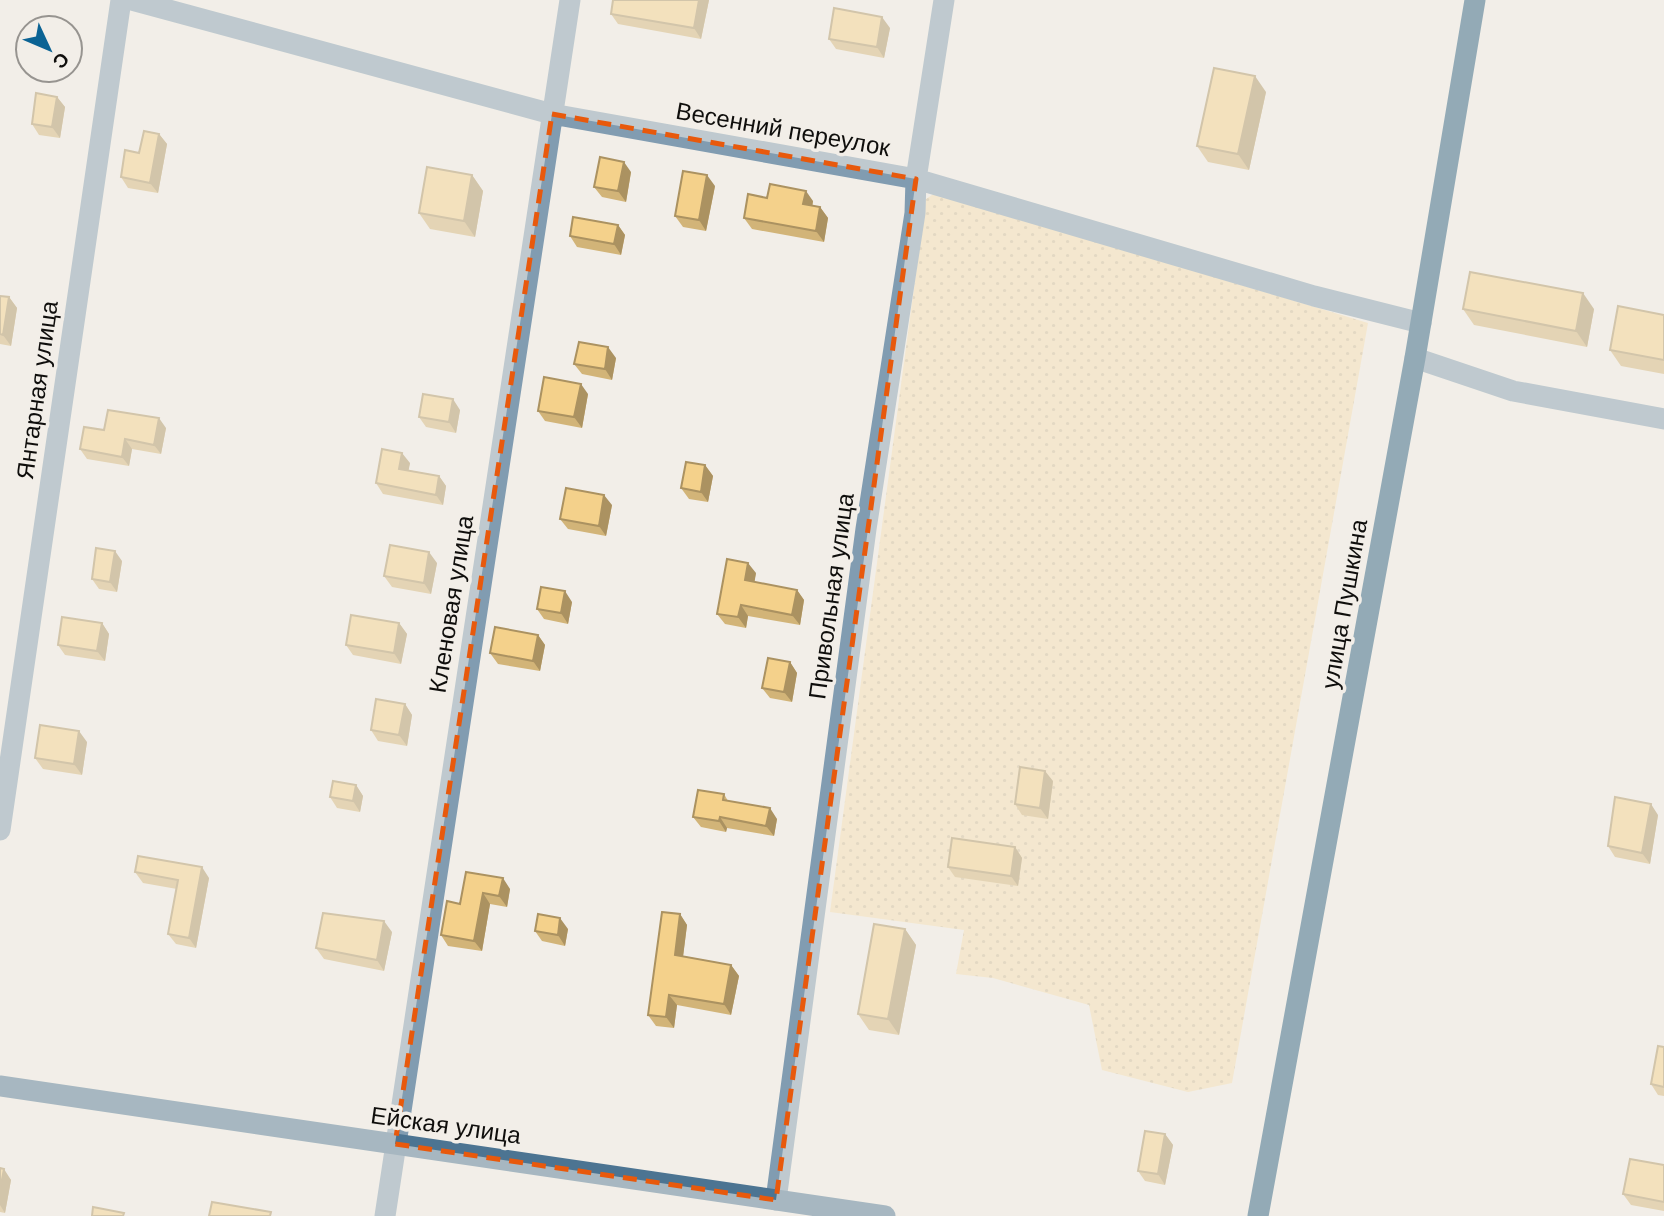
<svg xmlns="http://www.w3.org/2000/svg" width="1664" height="1216" font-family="Arial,sans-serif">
<defs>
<pattern id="grass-dots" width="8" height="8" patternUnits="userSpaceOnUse" patternTransform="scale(1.75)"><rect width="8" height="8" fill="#f5deb1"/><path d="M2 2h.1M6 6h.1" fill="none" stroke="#d1bd97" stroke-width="1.8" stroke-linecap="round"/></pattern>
</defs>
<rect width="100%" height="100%" fill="#f2eee8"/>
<path fill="url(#grass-dots)" d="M935 193 1368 323 1232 1083 1188 1092 1102 1070 1089 1005 993 978 956 974 964 930 830 912 926 199Z"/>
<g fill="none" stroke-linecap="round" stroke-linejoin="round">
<path stroke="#819cb1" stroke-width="21" d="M132 0 552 114 916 179 1314 296 1421 323
M1415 358 1513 391 1664 419
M0 830 121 0
M776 1200 866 529 915 213 916 179 944 0
M385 1216 570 0"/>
<path stroke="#4c7492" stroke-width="21" d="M0 1086 885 1216"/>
<path stroke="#21587b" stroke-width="21" d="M1258 1216 1415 358 1475 0"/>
</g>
<path fill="#d2b478" d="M709 0 701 39 618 24 611 14Z
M890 28 884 58 836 49 829 39Z
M1266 92 1249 170 1208 162 1197 146Z
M57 97 65 107 60 138 39 135 32 124Z
M159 134 167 144 158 193 128 188 121 177Z
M631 172 626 202 602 197 594 187Z
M472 175 483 191 475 237 430 229 419 213Z
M715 186 706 231 683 227 675 216Z
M767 198 813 201 812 206 820 207 828 218 824 242 752 229 744 218Z
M618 225 625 235 621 255 577 247 570 236Z
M0 296 9 297 17 308 11 346 0 344Z
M1463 309H1594L1587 347 1474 325Z
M1664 315V374L1621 366 1610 350Z
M616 358 612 380 582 374 574 364Z
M588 394 582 428 545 421 538 411Z
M460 410 456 433 426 427 419 417Z
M166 428 161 454 132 449 129 466 87 459 80 449 104 430Z
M410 463 408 470 439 476 446 486 443 505 383 494 376 483Z
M705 465 713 476 708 502 689 499 681 488Z
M612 505 606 536 568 529 560 519Z
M122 561 117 592 99 589 92 579Z
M437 563 431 594 392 587 384 576Z
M756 573 754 582 797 590 804 600 800 625 748 616 746 628 725 624 717 614Z
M572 602 568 624 544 619 537 609Z
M102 623 109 634 105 661 65 655 58 645Z
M399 623 407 634 401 664 353 655 346 645Z
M538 635 545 645 540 671 498 664 490 653Z
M790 662 797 673 792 702 770 698 762 688Z
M405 704 412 715 407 746 378 741 371 730Z
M87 742 82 775 43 769 35 758Z
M1053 781 1048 819 1022 815 1015 804Z
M356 785 363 796 360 812 337 808 330 797Z
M724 794 728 801 777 819 774 836 727 828 726 832 701 827 693 817Z
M1658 815 1650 864 1615 857 1608 846Z
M1015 847 1022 858 1018 886 955 877 948 867Z
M135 872 209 878 196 948 176 944 168 934 177 889 143 883Z
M466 872 510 889 507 907 490 904 482 951 448 946 441 935 460 904Z
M680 914 687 925 683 956 731 965 739 976 731 1015 677 1005 674 1028 656 1026 648 1015Z
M568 929 565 946 542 941 535 931Z
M905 929 916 945 899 1035 869 1030 858 1014Z
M392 932 384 971 324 959 316 948Z
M1664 1047V1096L1658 1095 1651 1084Z
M1165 1134 1173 1145 1165 1185 1145 1181 1138 1171Z
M1664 1165V1211L1631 1205 1623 1194Z
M0 1168 11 1180 5 1213 0 1212Z"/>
<path fill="#ab9261" d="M699 0H709L701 39 694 28Z
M882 17 890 28 884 58 877 47Z
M1255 76 1266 92 1249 170 1238 154Z
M57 97 65 107 60 138 52 127Z
M159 134 167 144 158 193 150 183Z
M624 162 631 172 626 202 618 191Z
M472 175 483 191 475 237 464 221Z
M707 175 715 186 706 231 699 220Z
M806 191 813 201 811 215 803 204Z
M820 207 828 218 824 242 816 231Z
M618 225 625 235 621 255 614 244Z
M1583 293 1594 309 1587 347 1576 331Z
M9 297 17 308 11 346 3 335Z
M608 347 616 358 612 380 605 369Z
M581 384 588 394 582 428 574 417Z
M453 399 460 410 456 433 449 422Z
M159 418 166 428 161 454 154 445Z
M125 439 132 449 129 466 122 457Z
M402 453 410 463 407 479 399 469Z
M705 465 713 476 708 502 701 492Z
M439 476 446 486 443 505 436 495Z
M604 495 612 505 606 536 599 526Z
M115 551 122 561 117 592 110 582Z
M429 552 437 563 431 594 424 583Z
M748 563 756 573 753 591 745 580Z
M797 590 804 600 800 625 792 615Z
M565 591 572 602 568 624 561 613Z
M741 605 748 616 746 628 738 617Z
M102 623 109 634 105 661 97 651Z
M399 623 407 634 401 664 394 653Z
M538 635 545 645 540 671 533 661Z
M790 662 797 673 792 702 784 692Z
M405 704 412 715 407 746 399 735Z
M79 731 87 742 82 775 74 764Z
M1045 771 1053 781 1048 819 1040 808Z
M356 785 363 796 360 812 353 801Z
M1651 804 1658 815 1650 864 1642 853Z
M770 808 777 819 774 836 766 826Z
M720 817 727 828 726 832 719 821Z
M1015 847 1022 858 1018 886 1011 876Z
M202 867 209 878 196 948 189 938Z
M503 878 510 889 507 907 499 896Z
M483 893 490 904 482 951 474 941Z
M680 914 687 925 682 965 675 955Z
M560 918 568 929 565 946 558 935Z
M384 921 392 932 384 971 377 960Z
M905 929 916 945 899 1035 888 1019Z
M731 965 739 976 731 1015 724 1004Z
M669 995 677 1005 674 1028 666 1017Z
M1165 1134 1173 1145 1165 1185 1158 1174Z
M4 1169 11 1180 5 1213 0 1205V1190Z"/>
<path fill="#f4d18b" stroke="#ab9261" stroke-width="2" d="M613 0H699L694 28 611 14Z
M834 8 882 17 877 47 829 39Z
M1214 68 1255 76 1238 154 1197 146Z
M36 93 57 97 52 127 32 124Z
M144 131 159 134 150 183 121 177 125 150 139 153Z
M600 157 624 162 618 191 594 187Z
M427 167 472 175 464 221 419 213Z
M683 171 707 175 699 220 675 216Z
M770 184 806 191 803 204 820 207 816 231 744 218 748 194 767 198Z
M573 217 618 225 614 244 570 236Z
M1470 272 1583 293 1576 331 1463 309Z
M0 296 9 297 3 335 0 334Z
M1618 306 1664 315V360L1610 350Z
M579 342 608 347 605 369 574 364Z
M544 377 581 384 574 417 538 411Z
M423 394 453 399 449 422 419 417Z
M108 410 159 418 154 445 125 439 122 457 80 449 84 427 104 430Z
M382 449 402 453 399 469 439 476 436 495 376 483Z
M686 462 705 465 701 492 681 488Z
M566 488 604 495 599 526 560 519Z
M390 545 429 552 424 583 384 576Z
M96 548 115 551 110 582 92 579Z
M727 559 748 563 745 580 797 590 792 615 741 605 738 617 717 614Z
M541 587 565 591 561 613 537 609Z
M351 615 399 623 394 653 346 645Z
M62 617 102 623 97 651 58 645Z
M495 627 538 635 533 661 490 653Z
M768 658 790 662 784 692 762 688Z
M376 699 405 704 399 735 371 730Z
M40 725 79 731 74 764 35 758Z
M1020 767 1045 771 1040 808 1015 804Z
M333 781 356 785 353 801 330 797Z
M698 790 724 794 723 800 770 808 766 826 720 817 719 821 693 817Z
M1615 797 1651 804 1642 853 1608 846Z
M952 838 1015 847 1011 876 948 867Z
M138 856 202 867 189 938 168 934 178 880 135 872Z
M466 872 503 878 499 896 483 893 474 941 441 935 447 901 460 904Z
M662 912 680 914 675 955 731 965 724 1004 669 995 666 1017 648 1015Z
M323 913 384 921 377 960 316 948Z
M538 914 560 918 558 935 535 931Z
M874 924 905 929 888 1019 858 1014Z
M1658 1046 1664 1047V1087L1651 1084Z
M1145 1131 1165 1134 1158 1174 1138 1171Z
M1630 1159 1664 1165V1202L1623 1194Z
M0 1168 4 1169 0 1190Z
M212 1202 271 1212 270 1216H209Z
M93 1207 124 1213 123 1216H92Z"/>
<path d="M0 0H1664V1216H0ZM552 114 916 179 776 1200 395 1144Z" fill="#f2eee8" fill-opacity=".55" fill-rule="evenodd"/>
<path fill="none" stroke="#e8590c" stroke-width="5" stroke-dasharray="14 9" stroke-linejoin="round" d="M552 114 916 179 776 1200 395 1144Z"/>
<g text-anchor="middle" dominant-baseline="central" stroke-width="7" stroke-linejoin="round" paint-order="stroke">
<g font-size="24" fill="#0f0e0c" stroke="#f2eee8">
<text transform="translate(783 129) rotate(10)">Весенний переулок</text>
<text transform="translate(37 390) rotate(-82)">Янтарная улица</text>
<text transform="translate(831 596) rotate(-82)">Привольная улица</text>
<text transform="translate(451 604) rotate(-81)">Кленовая улица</text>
<text transform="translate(1344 604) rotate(-80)">улица Пушкина</text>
<text transform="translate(446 1125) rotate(8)">Ейская улица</text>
</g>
</g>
<g transform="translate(49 49) rotate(134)"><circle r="33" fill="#f2eee8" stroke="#979490" stroke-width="2"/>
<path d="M0-5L12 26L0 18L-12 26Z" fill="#0b6394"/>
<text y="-10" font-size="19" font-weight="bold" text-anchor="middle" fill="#0f0e0c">С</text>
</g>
</svg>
